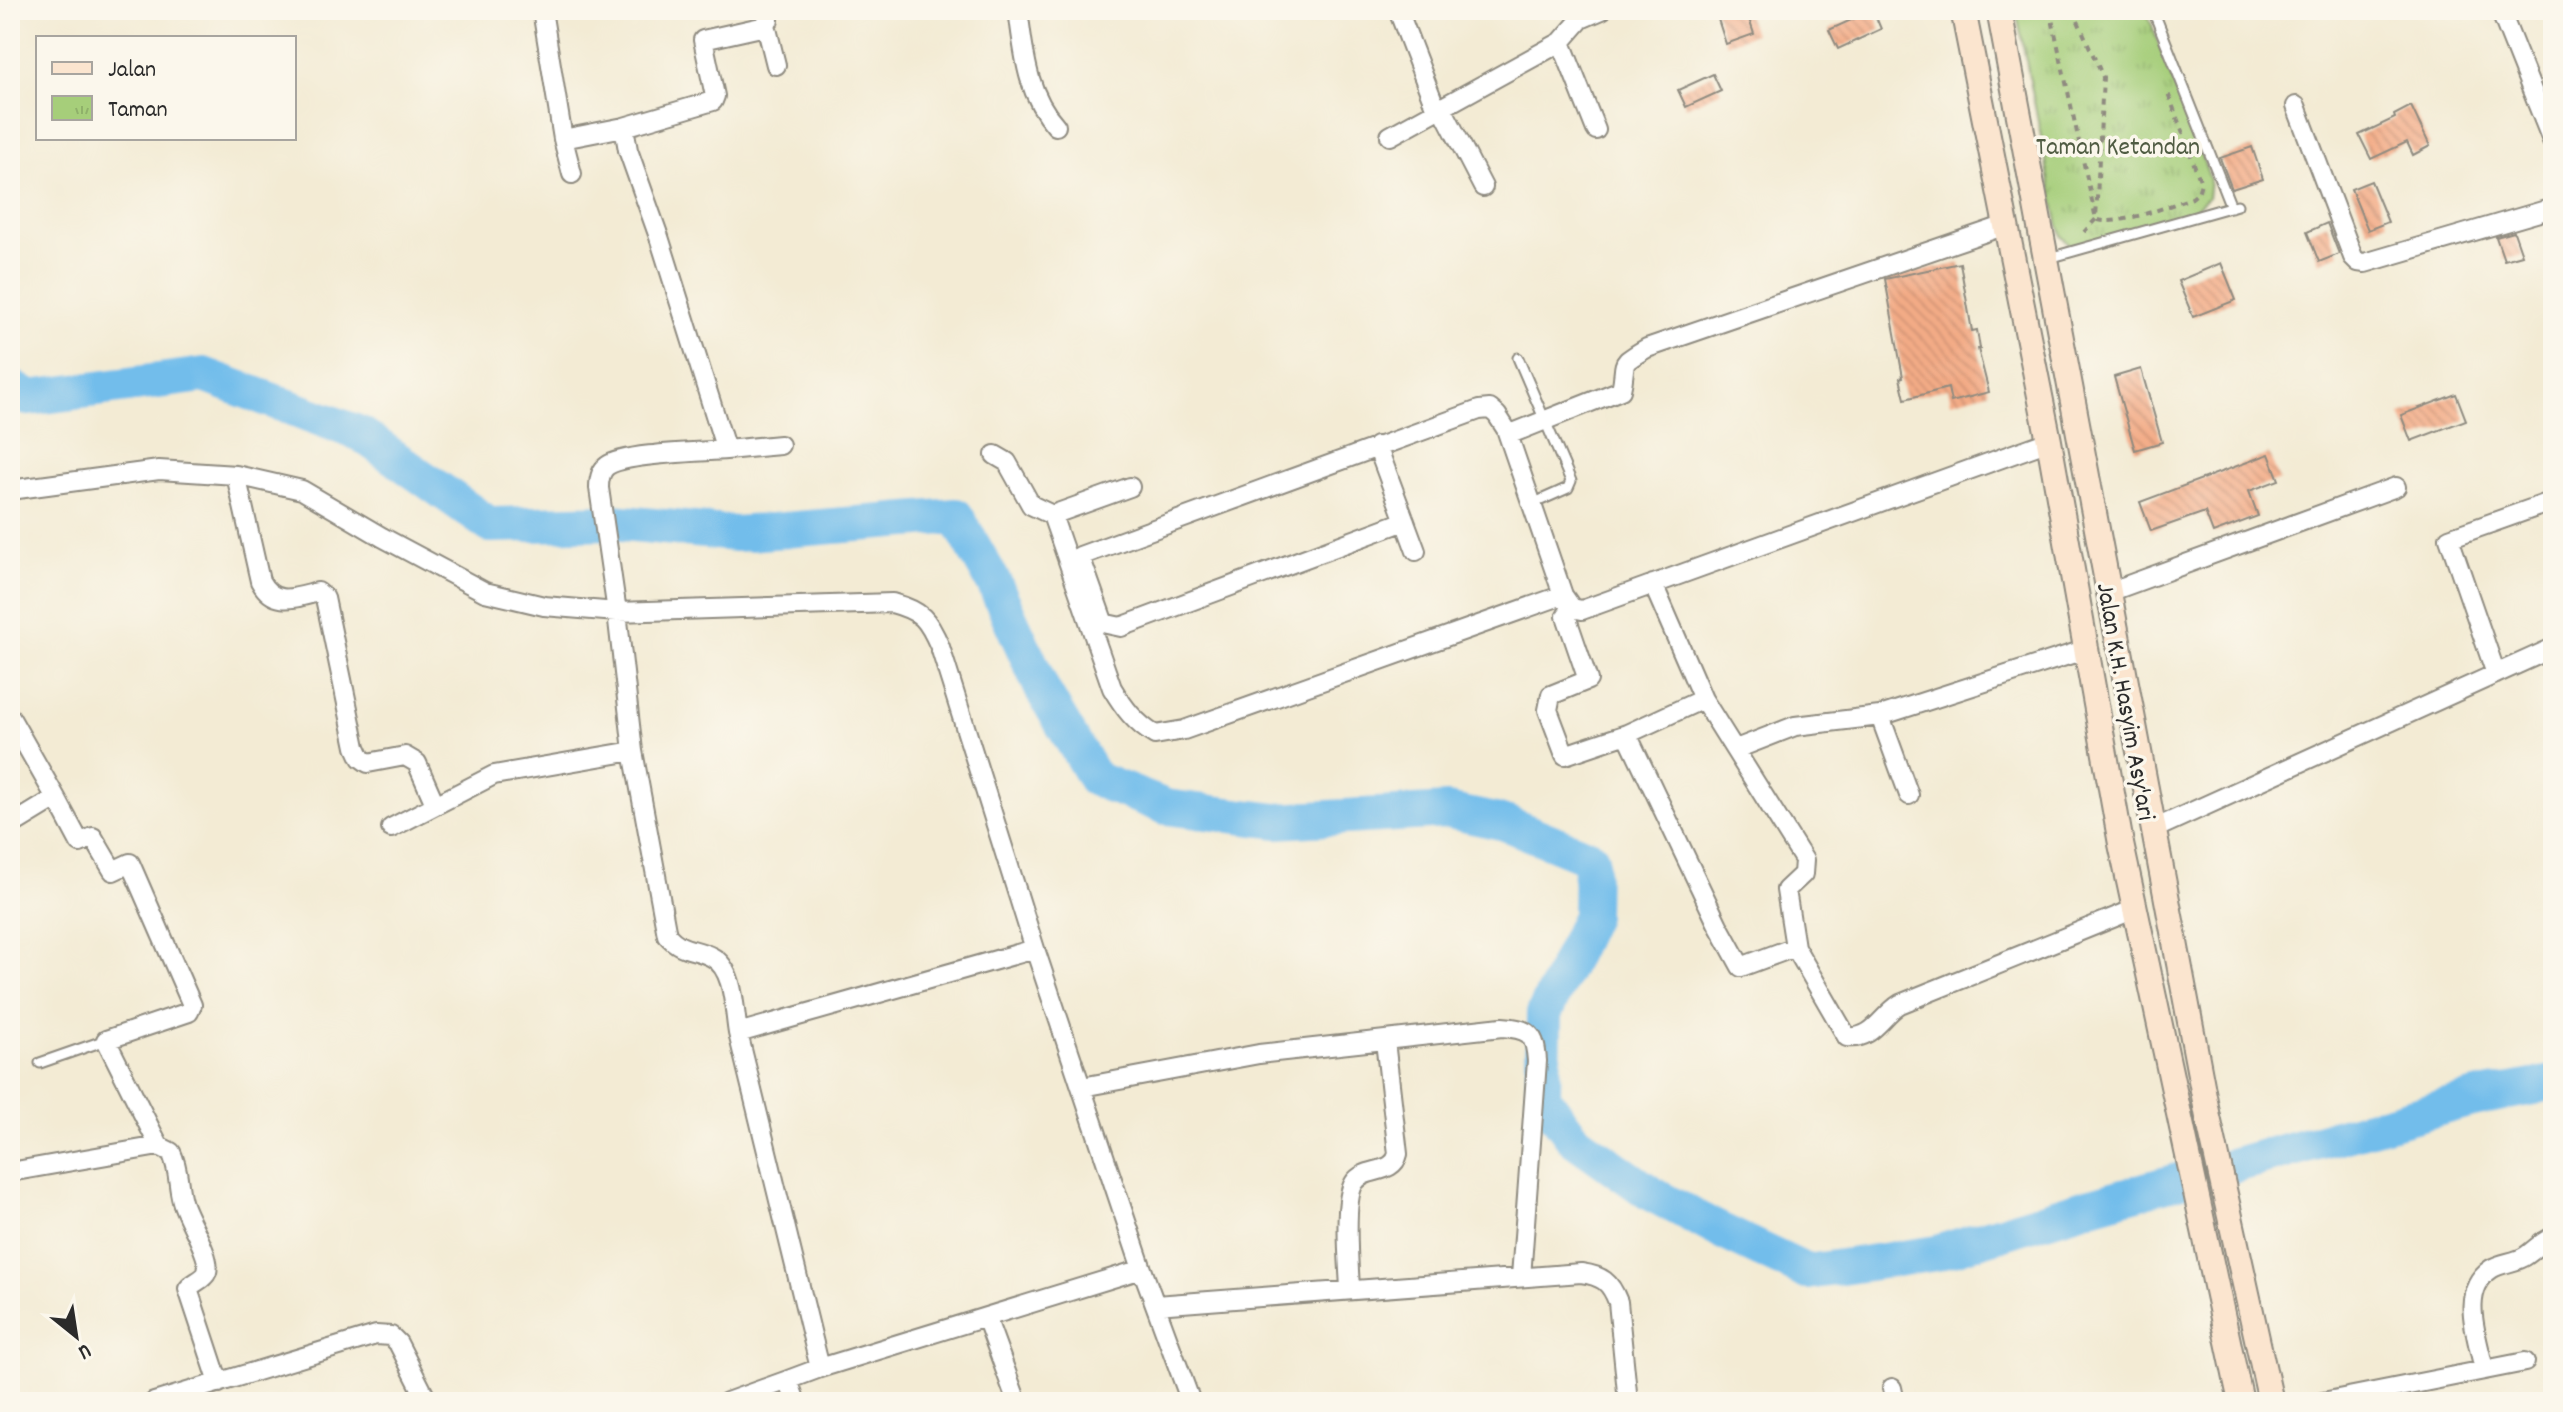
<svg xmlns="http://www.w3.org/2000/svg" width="2563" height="1412" font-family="Dekko,sans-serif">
<defs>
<pattern id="park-tufts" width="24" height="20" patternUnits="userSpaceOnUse" patternTransform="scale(2)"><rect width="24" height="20" fill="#a6ce7a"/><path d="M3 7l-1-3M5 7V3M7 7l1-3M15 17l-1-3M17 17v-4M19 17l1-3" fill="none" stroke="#8fb16a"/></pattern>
<pattern id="building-back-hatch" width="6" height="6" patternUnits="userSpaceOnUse" patternTransform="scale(2)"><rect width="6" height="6" fill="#f3ab86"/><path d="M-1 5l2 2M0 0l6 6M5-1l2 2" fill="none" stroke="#d09374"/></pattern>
</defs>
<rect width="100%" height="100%" fill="#fbf7ec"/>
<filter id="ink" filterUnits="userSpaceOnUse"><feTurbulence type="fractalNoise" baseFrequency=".0125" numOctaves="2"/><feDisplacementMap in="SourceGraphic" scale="16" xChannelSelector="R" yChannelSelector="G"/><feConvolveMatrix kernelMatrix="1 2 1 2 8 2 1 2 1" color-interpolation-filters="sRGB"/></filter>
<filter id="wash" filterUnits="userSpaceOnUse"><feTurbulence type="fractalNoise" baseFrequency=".006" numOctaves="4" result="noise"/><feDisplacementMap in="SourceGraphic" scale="32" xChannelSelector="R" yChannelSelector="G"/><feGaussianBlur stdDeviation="1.8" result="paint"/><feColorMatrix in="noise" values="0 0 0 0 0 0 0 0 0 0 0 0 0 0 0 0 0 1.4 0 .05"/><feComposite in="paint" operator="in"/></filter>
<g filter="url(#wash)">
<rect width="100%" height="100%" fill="#f3ebd4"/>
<path fill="url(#park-tufts)" stroke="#687c52" stroke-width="2" d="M2016 10H2146L2210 179 2208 198 2192 211 2084 245 2069 244 2062 237 2058 223Z"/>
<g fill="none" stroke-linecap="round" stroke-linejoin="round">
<path stroke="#72bdeb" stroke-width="36" d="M10 386 29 398 204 375 361 434 490 525 613 522 736 534 956 516 994 583 1043 691 1095 779 1166 807 1277 821 1448 811 1505 823 1591 858 1590 916 1544 1014 1543 1097 1574 1139 1650 1193 1717 1229 1807 1272 1937 1253 2084 1207 2472 1099 2553 1083"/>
</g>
<g id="blocks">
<path fill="url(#building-back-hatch)" d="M1715 10H1746L1754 34 1726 44Z
M1873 10 1881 29 1838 49 1829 30Z
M1713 74 1721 91 1686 107 1678 90Z
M2411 106 2430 146 2413 155 2407 142 2371 159 2359 135 2395 118 2394 115Z
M2252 147 2263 179 2232 189 2220 158Z
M2371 181 2388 222 2368 230 2351 189Z
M2327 223 2339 254 2319 262 2307 232Z
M2514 232 2522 255 2504 260 2496 237Z
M1960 263 1972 331 1977 330 1980 349H1978L1989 392 1951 402 1948 388 1905 399 1900 378 1903 377 1885 279Z
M2221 263 2236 300 2193 317 2178 281Z
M2141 369 2162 442 2135 450 2114 377Z
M2456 394 2466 420 2411 441 2401 415Z
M2269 454 2279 480 2249 491 2258 516 2213 533 2205 512 2151 531 2140 502Z"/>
</g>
</g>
<g filter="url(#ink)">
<use href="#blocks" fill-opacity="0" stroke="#8f8b80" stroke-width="2"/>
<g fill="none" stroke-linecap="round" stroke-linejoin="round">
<defs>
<path id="service" d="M2153 10 2231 207
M2049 258 2237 205
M1518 358 1571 481 1568 488 1532 504
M40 1063 106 1040"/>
<path id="minor" d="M542 10 563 139 624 127 628 150 659 237 726 450C701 452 624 453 607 466 600 471 599 480 599 488L617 612 633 751 667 935C683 953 693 947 712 957 735 969 734 1011 738 1033L820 1368 788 1380
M1018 10C1024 52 1026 93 1056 126
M1398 10 1436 109
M2500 10 2553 143
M766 25 776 65
M1561 42 1596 130
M1441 106 1483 187
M2296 106 2353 257 2358 262 2365 263 2553 208
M624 127 713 101 715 96 703 40 761 27 769 20 767 10
M1390 136 1561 42 1581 19 1602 10
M563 139 572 174
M1508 435 1621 390C1628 360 1616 366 1647 348L2006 225
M1377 446 1416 551
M726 450 780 445
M995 455 1007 462 1031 505 1052 515 1112 688C1124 708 1135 723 1155 735L1184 730 1563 595 1572 608 1582 610 2049 441
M236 475 260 581C274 607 294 598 318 592L325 598 356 747 361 758 368 763 405 756 417 763 435 804
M10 490 159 470 236 475 302 490 382 537 485 592 544 606 617 612 892 603C922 611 928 619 940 647L1035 949 1142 1269 1191 1402
M1052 515 1130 487
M1405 521 1121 627 1107 624 1103 621 1080 556 1479 410 1490 409 1497 415 1506 429 1563 595
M2109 592 2396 487
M1572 608 1566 616 1588 680 1551 695 1548 710 1565 755 1627 734 1718 925 1741 967 1795 947
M2496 674 2449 538 2553 501
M1703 699 1804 860 1803 874 1786 890 1795 947 1847 1037C1873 1040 1881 1016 1900 1004L2135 909
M10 717 56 798 10 826
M1627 734 1703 699 1653 584
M1736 749 1795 726 1880 716
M1909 795 1880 716 2087 649
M56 798 80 843 93 837 113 871 130 863 192 1005 189 1012 106 1040 159 1146
M391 828 494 775 633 751
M2154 829 2553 648
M738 1033 1035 949
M1082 1087 1259 1054 1502 1027C1529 1029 1535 1033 1537 1061L1521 1277
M10 1172 159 1146 171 1152C180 1171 177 1183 182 1201 186 1218 212 1256 207 1272 204 1280 193 1282 188 1289L219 1383
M1350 1289C1349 1265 1343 1201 1354 1183 1364 1166 1393 1176 1398 1154L1385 1041
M1156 1305 1581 1273C1602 1276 1610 1281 1618 1302L1628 1402
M986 1317 1017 1402
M820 1368 1142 1269
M2484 1370C2478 1338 2458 1291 2491 1269 2502 1262 2517 1263 2527 1255 2537 1248 2541 1242 2553 1237
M1892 1388 1895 1402
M154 1402 376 1335 391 1336 398 1343 428 1402
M727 1402 788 1380 796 1402
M2323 1402 2525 1362"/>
<path id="secondary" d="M1963 10 2049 441 2121 844 2241 1402
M1999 10 2208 1117 2271 1402"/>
</defs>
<use href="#service" stroke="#8f8b80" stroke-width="13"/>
<use href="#minor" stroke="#8f8b80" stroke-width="22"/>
<use href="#secondary" stroke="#8f8b80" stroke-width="28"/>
<path stroke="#8f8b80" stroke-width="4" stroke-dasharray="6 6" stroke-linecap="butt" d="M2050 10 2096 219C2114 228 2171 205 2192 198L2198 193 2201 183 2168 93
M2073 10 2103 77 2096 219 2084 232"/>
<use href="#service" stroke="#fff" stroke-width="9"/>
<use href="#minor" stroke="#fff" stroke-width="18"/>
<use href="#secondary" stroke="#fbe5cf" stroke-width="24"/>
</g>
</g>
<g text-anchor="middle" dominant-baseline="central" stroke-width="7" stroke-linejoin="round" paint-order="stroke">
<g font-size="26" fill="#505c43" stroke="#fbf7ec">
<text x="2118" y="148">Taman Ketandan</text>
</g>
<g font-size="26" fill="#2b2b2b" stroke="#fbf7ec">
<text transform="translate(2124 702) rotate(80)">Jalan K.H. Hasyim Asy'ari</text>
</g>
</g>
<rect width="2563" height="1412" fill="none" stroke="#fbf7ec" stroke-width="40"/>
<rect x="36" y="36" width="260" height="104" fill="#fbf7ec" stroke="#a8a59f" stroke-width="2"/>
<rect x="52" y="62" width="40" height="12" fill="#fbe5cf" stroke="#a8a59f" stroke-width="2"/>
<text x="108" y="76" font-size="24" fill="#2b2b2b">Jalan</text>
<rect x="52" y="96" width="40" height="24" fill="url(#park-tufts)" stroke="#a8a59f" stroke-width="2"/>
<text x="108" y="116" font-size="24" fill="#2b2b2b">Taman</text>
<g transform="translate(76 1336) rotate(150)" stroke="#fbf7ec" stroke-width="6" paint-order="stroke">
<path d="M0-6L14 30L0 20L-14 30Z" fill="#2b2b2b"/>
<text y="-12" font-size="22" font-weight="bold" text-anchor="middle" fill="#2b2b2b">U</text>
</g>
</svg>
